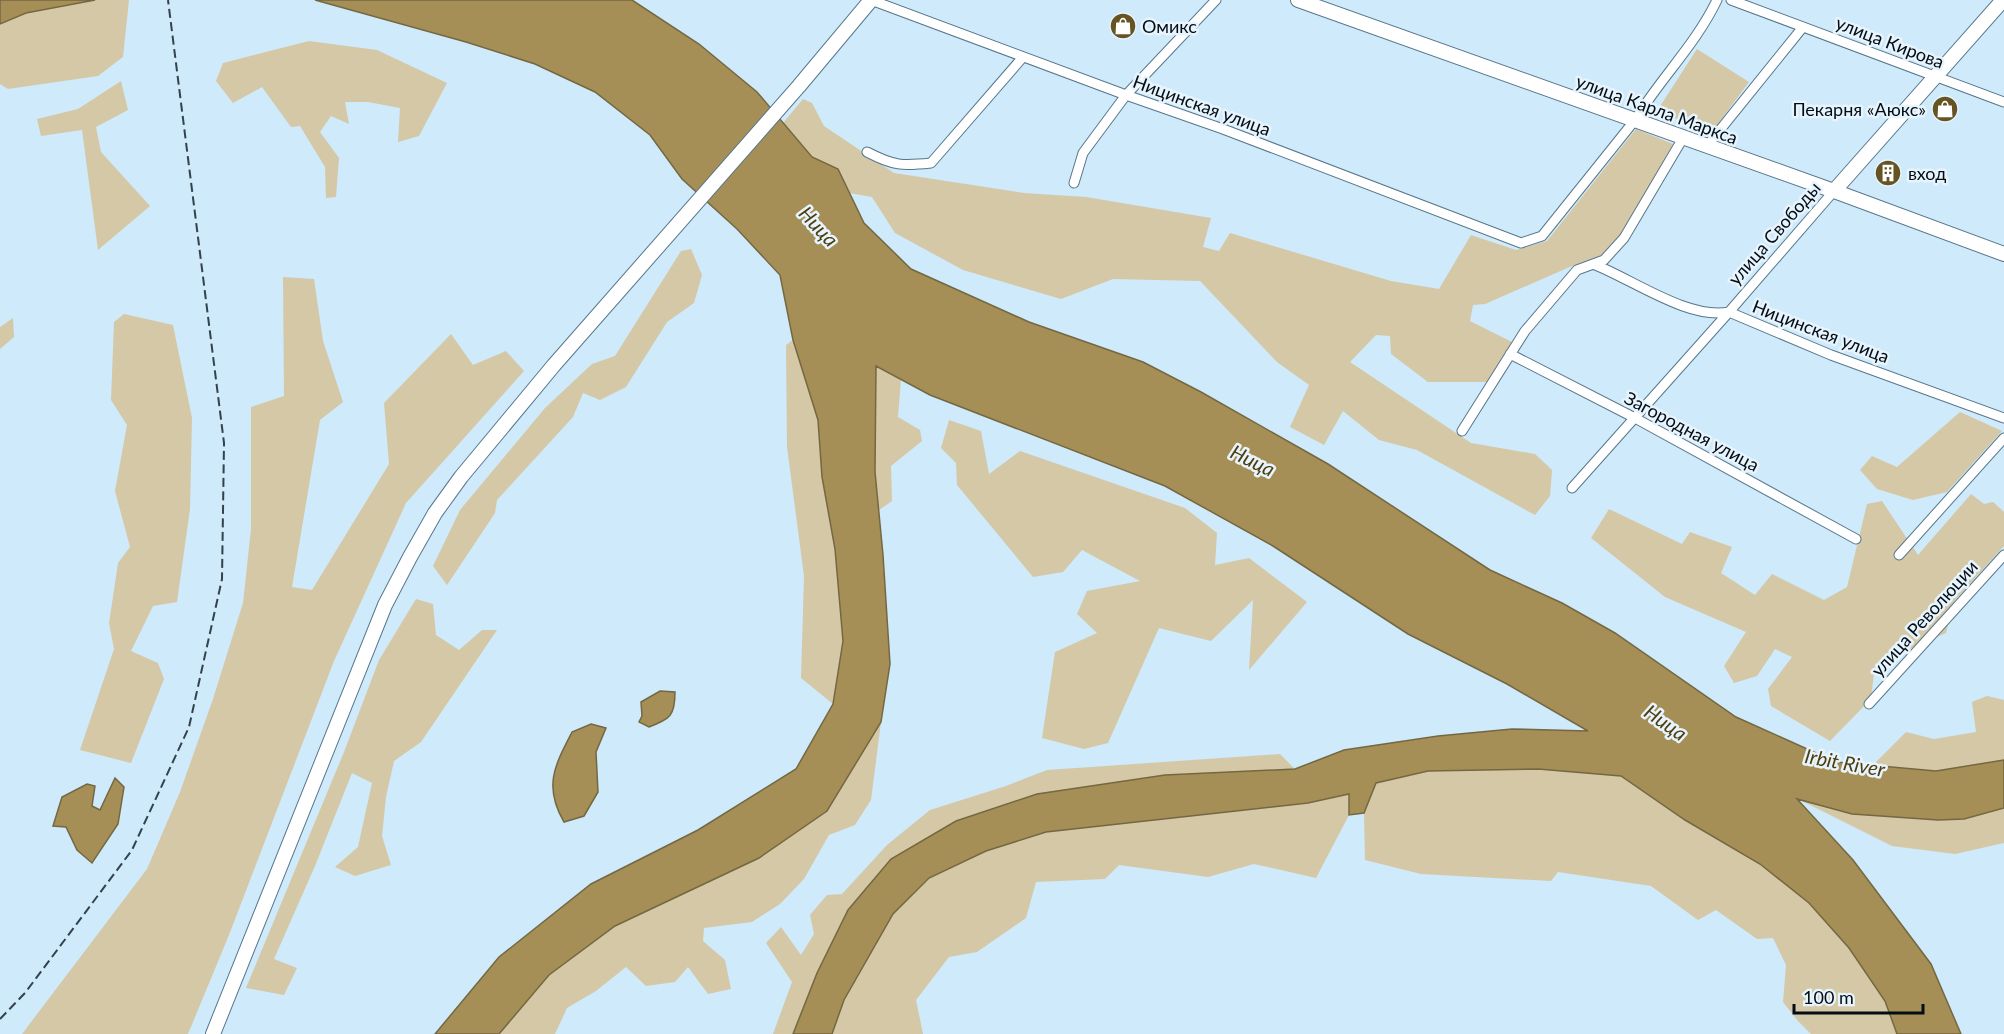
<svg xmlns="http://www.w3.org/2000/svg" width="2004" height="1034" font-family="Lato,sans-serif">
<rect width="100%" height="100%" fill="#ceeafb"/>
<path fill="#d5c8a6" d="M95 0H129L123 57 98 76 8 89 0 84V24L26 13Z
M309 41 377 50 447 83 419 136 398 142 400 108 368 102H345L349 124 331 116 320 132 339 158 336 197 326 198 325 167 300 126 291 127 262 87 233 103 216 81 223 63Z
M1697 49 1749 82 1711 133 1657 111Z
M121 81 128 110 96 127 101 152 150 206 98 250 82 130 41 136 37 119 78 109Z
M803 99 812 103 824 126 894 173 1024 193 1086 197 1211 218 1203 247 1219 251 1230 233 1391 281 1439 289 1471 235 1516 250 1547 241 1636 129 1673 144 1621 236 1602 255 1572 266 1485 304 1473 305 1470 321 1514 343 1489 382H1428L1391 354 1390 336 1376 335 1350 362 1471 443 1535 454 1552 470 1550 496 1535 515 1417 450 1379 440 1343 411 1324 445 1290 427 1309 385 1277 362 1200 281 1113 279 1061 299 963 270 895 233 872 197 849 193 838 169 812 157 783 123Z
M691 249 702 275 694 303 667 322 626 387 600 400 583 393 573 417 497 500 495 513 447 585 433 566 460 510 545 408 592 364 615 356 681 251Z
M283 277 314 279 323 341 343 402 320 420 292 587 312 590 389 464 384 403 451 334 473 365 506 351 524 371 406 503 334 661 229 935 188 1034H22L147 869 180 792 213 699 243 603 251 529V407L284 396Z
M124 314 173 325 192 418 190 509 177 602 153 606 131 651 158 663 164 679 131 763 80 750 114 649 109 623 118 563 130 547 115 491 127 425 111 400 114 322Z
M13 318 14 337 0 349V327Z
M793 340 818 420 822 477 835 549 843 641 833 704 801 678 804 576 787 447 786 345Z
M876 365 901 379 898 417 920 430 922 441 891 466 892 501 879 510 875 472Z
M1960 412 2002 431 1947 492 1913 500 1877 489 1860 470 1872 456 1897 467Z
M949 420 981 431 989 474 1020 451 1185 508 1217 533 1215 565 1249 558 1307 602 1249 670 1253 600 1211 641 1159 628 1108 743 1084 749 1042 738 1055 652 1097 633 1077 614 1087 591 1140 581 1082 550 1063 572 1033 577 957 485 956 463 941 448Z
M1971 494 1984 504 1993 502 2004 512V546L1954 601 1946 633 1875 664 1871 699 1830 741 1771 706 1768 689 1792 657 1775 649 1757 676 1734 683 1724 666 1746 632 1665 597 1591 538 1609 509 1682 544 1690 532 1732 547 1721 573 1755 595 1772 574 1824 600 1847 587 1867 504 1882 501 1918 555Z
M416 599 433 604 436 635 459 650 482 630H497L421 742 394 761 386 797 382 836 391 865 355 876 335 867 358 847 372 783 352 773 315 866 274 959 297 968 284 995 246 988 344 752 379 660Z
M1987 696 2004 700V760L1936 771 1873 765 1906 732 1934 739 1976 732 1972 702Z
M881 722 871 800 855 825 829 835 804 879 780 904 752 922 704 928 703 941 725 960 731 989 708 994 688 967 675 982 646 986 626 967 596 991 567 1008 555 1034H499L549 975 615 926 759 858 827 811Z
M1280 754 1295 769 1165 775 1037 794 956 821 891 859 848 910 817 973 793 1034H773L792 982 766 943 781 927 801 955 814 934 810 915 827 895 842 894 887 845 930 810 1006 786 1047 770Z
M1538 769 1621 776 1685 820 1760 864 1809 903 1849 947 1885 1001 1897 1034H1811L1798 1021 1783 1002 1786 965 1773 938 1757 939 1716 910 1698 920 1651 886 1558 872 1551 881 1421 874 1365 860 1364 813 1376 783 1428 771Z
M1350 794 1349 815 1316 878 1254 864 1208 877 1119 865 1105 879 1036 882 1026 918 977 952 949 957 916 1000 923 1034H832L844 1000 893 914 929 878 986 851 1046 832 1308 803Z
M1796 798 1852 814 1938 820 1964 819 2004 808V843L1955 854 1892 846Z"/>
<path fill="#a58f56" stroke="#746842" stroke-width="1.5" d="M0 0H95L26 13 0 24Z
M315 0H632L699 44 757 92 812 157 838 169 864 223 911 269 1029 322 1143 362 1201 392 1328 464 1490 570 1562 603 1615 633 1736 717 1836 762 1936 771 2004 760V808L1964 819 1938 820 1852 814 1797 799 1853 860 1931 964 1961 1034H1897L1885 1001 1849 948 1809 903 1760 864 1685 820 1621 776 1538 769 1428 771 1376 783 1364 813 1349 815V794L1308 803 1046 832 986 851 929 878 893 914 844 1000 832 1034H793L817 973 848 910 891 859 956 821 1037 794 1165 775 1295 769 1344 750 1438 736 1512 729 1588 731 1507 684 1408 634 1273 546 1165 486 930 395 876 366 875 472 883 555 890 664 881 722 827 811 759 858 615 926 549 975 499 1034H435L499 957 591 884 698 830 796 769 833 704 843 641 835 549 822 477 818 420 793 340 780 275 737 229 682 179 650 135 595 92 535 64 466 42Z
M660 691 675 692C675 716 670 719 649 727L639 722 642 716 641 702Z
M591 724 606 728 596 752 598 792 584 816 564 822C543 786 555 765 572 732Z
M115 778 124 787 118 824 92 863 77 850 66 827 53 826 62 797 87 784 95 786 92 806 100 810Z"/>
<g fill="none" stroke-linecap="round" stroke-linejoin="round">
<defs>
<path id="street" d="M871 0 1126 95 1223 129 1521 243 1542 236 1635 120C1660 79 1696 44 1717 0
M1731 0 2004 102
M1707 146 1803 27
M867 152C894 166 902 166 931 163L1023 57
M1074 183 1083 153 1126 95 1216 0
M1593 264C1632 279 1688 320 1729 312L1831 355 2004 418
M1510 354 1635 418 1856 539
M1462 431 1525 331 1577 270 1604 260 1624 238 1683 138
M1572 488 1729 312 1834 191
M1899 555 2004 438
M1869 704 2004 555"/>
<path id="secondary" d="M1298 0 1834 191 2004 254
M1834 191 2003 0
M213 1034 385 605 410 557 435 513 461 477 554 365 799 86 871 0"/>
</defs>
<use href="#street" stroke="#58778b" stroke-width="11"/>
<use href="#secondary" stroke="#58778b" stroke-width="16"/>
<use href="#street" stroke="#fff" stroke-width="9"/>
<use href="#secondary" stroke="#fff" stroke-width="14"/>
<path stroke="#33424b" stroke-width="2" stroke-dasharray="9 4.5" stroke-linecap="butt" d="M0 1019 25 993 132 850 189 727 222 579 224 443 168 0"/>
</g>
<defs>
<symbol id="shop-disc" viewBox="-11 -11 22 22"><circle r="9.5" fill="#655321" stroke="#e7f4fd"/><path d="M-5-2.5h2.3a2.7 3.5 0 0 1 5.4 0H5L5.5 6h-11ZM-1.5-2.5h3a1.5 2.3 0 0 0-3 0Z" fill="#fff"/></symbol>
<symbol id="building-disc" viewBox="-11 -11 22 22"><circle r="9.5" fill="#655321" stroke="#e7f4fd"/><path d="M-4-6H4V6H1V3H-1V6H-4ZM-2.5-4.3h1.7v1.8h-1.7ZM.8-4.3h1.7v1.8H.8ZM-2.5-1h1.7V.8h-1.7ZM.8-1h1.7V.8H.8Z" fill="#fff"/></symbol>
</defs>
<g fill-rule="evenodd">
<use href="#shop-disc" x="1108" y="11" width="30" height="30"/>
<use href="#shop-disc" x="1930" y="94" width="30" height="30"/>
<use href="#building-disc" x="1873" y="158" width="30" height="30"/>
</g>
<g text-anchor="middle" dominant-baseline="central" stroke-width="5" stroke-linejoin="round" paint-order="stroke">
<g font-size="18" fill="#030d14" stroke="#e7f4fd" text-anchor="start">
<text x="1142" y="26">Омикс</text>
<text x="1926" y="109" text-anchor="end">Пекарня «Аюкс»</text>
<text x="1908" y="173">вход</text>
</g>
<g font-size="18" fill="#030d14" stroke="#e7f4fd">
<text transform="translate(1890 42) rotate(21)">улица Кирова</text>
<text transform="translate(1202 105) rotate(20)">Ницинская улица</text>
<text transform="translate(1657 109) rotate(20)">улица Карла Маркса</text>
<text transform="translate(1774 233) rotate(-49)">улица Свободы</text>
<text transform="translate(1821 331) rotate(21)">Ницинская улица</text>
<text transform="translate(1692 431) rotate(28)">Загородная улица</text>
<text transform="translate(1924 618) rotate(-48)">улица Революции</text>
</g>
<g font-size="20" font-style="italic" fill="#4e3e0f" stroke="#e7f4fd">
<text transform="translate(819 226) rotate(47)">Ница</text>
<text transform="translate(1253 460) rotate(26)">Ница</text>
<text transform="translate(1666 722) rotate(35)">Ница</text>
<text transform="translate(1845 762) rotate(10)">Irbit River</text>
</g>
</g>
<path d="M1794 1004v9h129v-9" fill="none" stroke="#030d14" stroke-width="3"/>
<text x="1803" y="1004" font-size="18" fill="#030d14" stroke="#e7f4fd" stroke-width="4.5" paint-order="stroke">100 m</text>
</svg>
